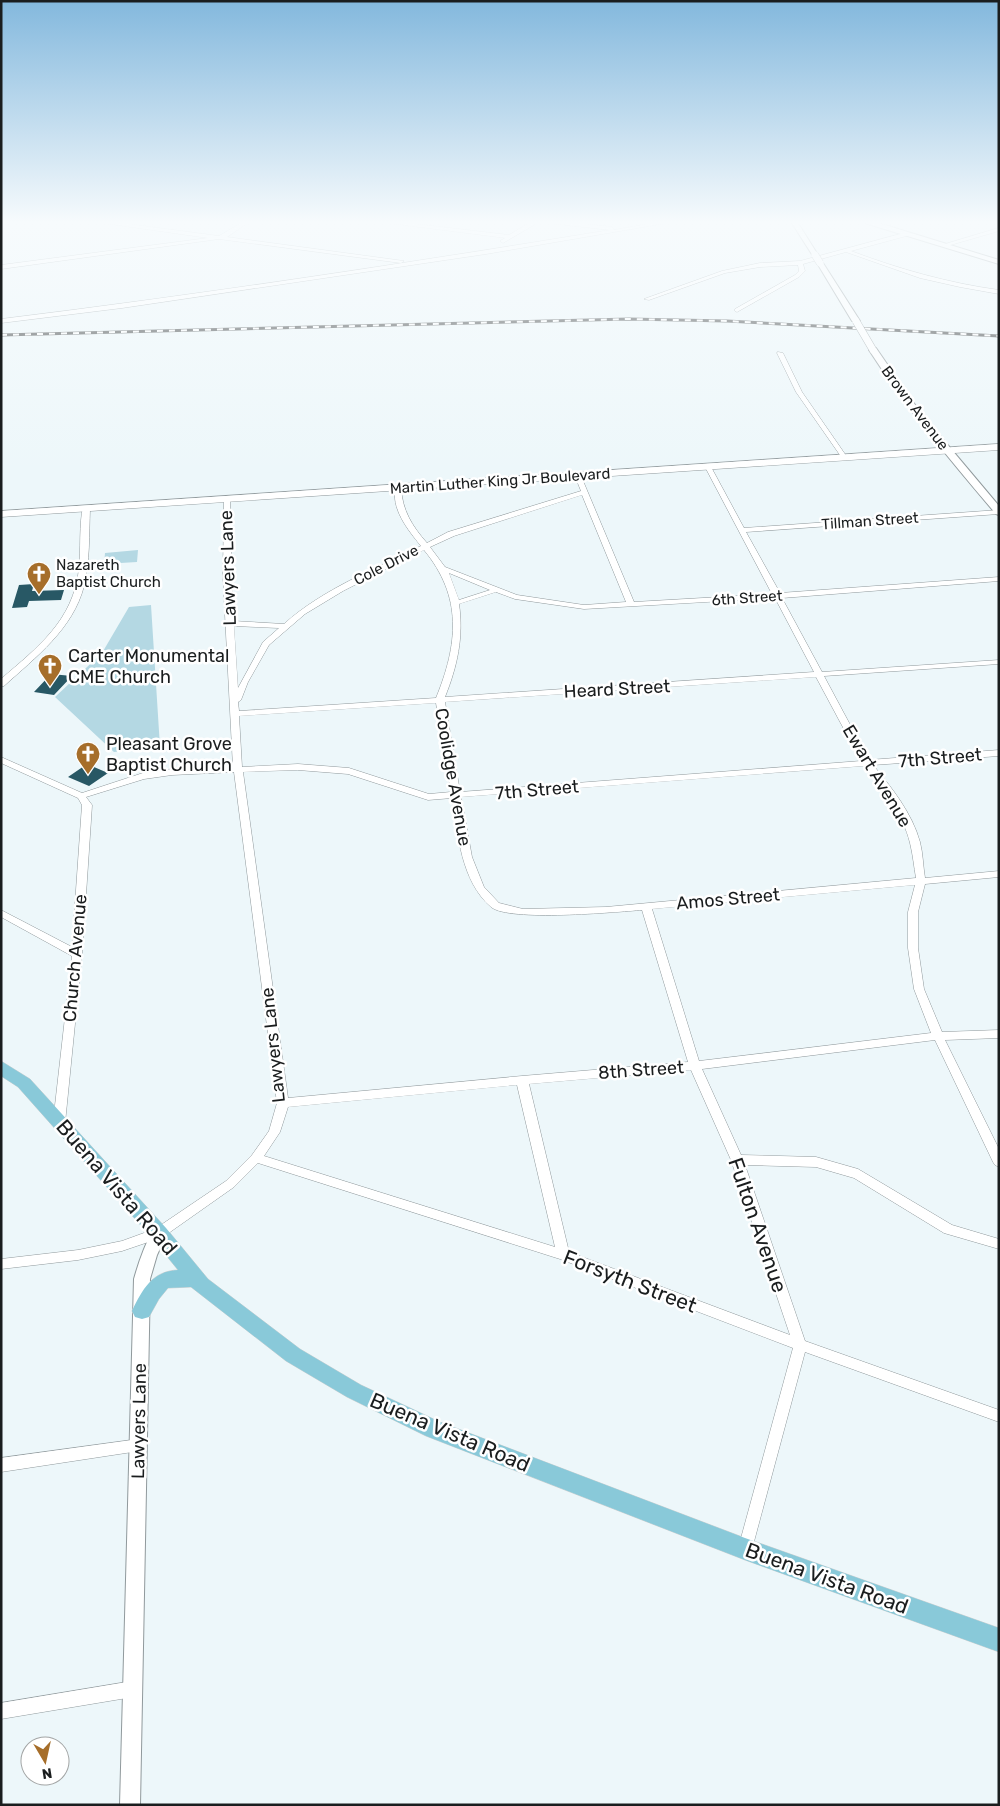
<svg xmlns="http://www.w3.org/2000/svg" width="1000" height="1806" font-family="Rubik,sans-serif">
<rect width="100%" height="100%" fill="#edf7fa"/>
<path fill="#b4d8e3" d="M138 550 137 562 104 564 105 553Z
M151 605 160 747 114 752 55 697 102 653 129 607Z"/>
<path fill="#285865" d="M34 584 32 591 64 590 61 600 29 601 27 607 12 608 19 585Z
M51 674 72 676 54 695 34 692Z
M87 764 108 773 89 786 68 777Z"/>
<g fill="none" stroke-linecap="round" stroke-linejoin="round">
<defs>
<path id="minor" d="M82 220H98L219 236 246 220H252L227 237 404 261 401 263 219 239 1 269V265L208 238Z
M365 220H382L509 235 534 220H551L612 227 614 230 671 220H684L486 254 122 308 1 323V319C205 294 408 263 610 230L539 222 503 243 500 241 505 238Z
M999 228V231L947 246 942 245Z
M908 232 910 235 851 251C899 269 948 283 999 290V294L960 287 920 278 846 252 803 264 805 271 799 277 737 312 735 311V309L795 275 799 271 798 265 760 267 725 273 649 300 644 299 722 271 760 263 800 261Z
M778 352 783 353 802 392 847 457 846 458H842L796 392 777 353Z
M705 464 710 465 744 528 999 510V514L746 532 780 593 999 577V581L782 598 822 672 999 660V664L824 676 869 760 999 750V756L873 765C892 788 912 813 920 842 923 854 923 866 925 878L999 871V877L925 884 918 912V948L924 989 942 1032 999 1030V1038L945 1040 999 1149V1167L995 1165 993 1162 935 1040 702 1069 741 1155 816 1157 858 1169 952 1225 999 1239V1249L944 1233 854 1178 816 1167 745 1165 805 1341 999 1410V1422L805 1352 752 1549 750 1554 745 1556 740 1554 738 1549 793 1348 560 1259 258 1163 234 1187 163 1237 122 1251 78 1260 1 1269V1259L78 1250 122 1241 155 1229 226 1181 252 1155 269 1131 277 1103 234 772 172 775 144 779 86 797 92 805 82 954 65 1123 63 1126 59 1127 55 1126 53 1123 72 956 1 917V910L72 947 82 805 78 798 1 763V757L82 793 143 773 172 769 233 767 223 576 224 498 230 499 233 621 284 624C323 589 375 569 421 546 408 530 390 508 396 486L401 487C402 510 412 526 427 543L448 532 581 491 575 476 578 474 581 476 634 602 772 594 704 465ZM582 495 626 602 584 605 517 595 445 567 430 547 454 536ZM424 550C463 597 458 644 436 698L239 711 238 702 241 700 248 682 269 645 305 614 343 591ZM449 573 490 590 459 600ZM496 592 515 599 584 609 775 598 814 672 445 697C457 667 464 637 459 604ZM234 626 279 628 263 642 238 688ZM816 677 861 761 460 792 445 702ZM436 703 451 792 429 794 349 768 298 764 242 767 239 716ZM864 766C883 789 903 814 910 843 913 855 914 867 916 878L606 907 523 909 499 903 484 887 472 857 461 797ZM298 770 348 774 428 800 452 798C458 835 461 881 491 907 509 922 616 912 642 910L688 1062 522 1076 288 1098 243 772ZM915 885 908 912V948L914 989 931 1033 699 1061 652 909ZM691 1070 731 1160 790 1335 569 1252 529 1084ZM517 1085 555 1247 264 1156 280 1132 288 1107Z
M83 507 90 509C89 534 90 561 84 586 73 629 36 657 4 686H1V679C38 647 73 621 79 569 81 551 79 523 83 507Z
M139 1439 144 1440 146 1445 144 1450 139 1451 1 1472V1458Z
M133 1681 139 1683 141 1689 139 1695 133 1697 1 1719V1703Z"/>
<path id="tertiary" d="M790 220H796L818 255 817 256H813Z
M855 220H867L885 225 999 260V264Z
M818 262 823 263 860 321 859 323 852 321 817 263Z
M870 348H876L920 412 999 506V515L996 514C951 461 907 409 869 350Z
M159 1227 165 1229 167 1233 157 1255 150 1279 140 1805H120L134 1279C139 1261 145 1245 153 1229Z"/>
<path id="secondary" d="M999 444V450L1 517V511Z"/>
<path id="primary" d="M1 1061 30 1079 166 1228 208 1279 300 1349 361 1385 440 1422 745 1538 999 1628V1652L745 1560 426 1436 347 1397 286 1361 191 1287 168 1288 159 1299 149 1317 142 1319 135 1317 132 1311C142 1290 152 1271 178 1270L152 1238 18 1087 1 1076Z"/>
</defs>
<use href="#minor" stroke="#90999c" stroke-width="1"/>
<use href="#tertiary" stroke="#90999c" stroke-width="2"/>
<use href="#secondary" stroke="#90999c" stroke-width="1"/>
<use href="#primary" stroke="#d1d2d2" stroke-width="1"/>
<use href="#minor" fill="#fff" fill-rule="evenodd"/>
<use href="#tertiary" fill="#fff" fill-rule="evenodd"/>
<use href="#secondary" fill="#fff" fill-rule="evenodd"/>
<use href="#primary" fill="#89c9d9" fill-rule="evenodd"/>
<defs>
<path id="rail" d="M1 335 629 319 727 321 999 336"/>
</defs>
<use href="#rail" stroke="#363a3b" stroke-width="3"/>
<use href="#rail" stroke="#fff" stroke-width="2" stroke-dasharray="6" stroke-linecap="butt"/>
<defs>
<path id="tertiary-bridge" d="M815 255 820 263
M856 321 873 350"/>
</defs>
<use href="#tertiary-bridge" stroke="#90999c" stroke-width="8" stroke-linecap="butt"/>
<use href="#tertiary-bridge" stroke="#fff" stroke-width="7"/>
</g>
<linearGradient id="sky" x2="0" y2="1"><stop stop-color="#83b8dd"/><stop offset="0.47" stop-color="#f7fbfd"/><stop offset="1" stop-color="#f7fbfd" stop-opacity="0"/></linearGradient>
<rect width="1000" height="473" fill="url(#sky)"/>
<defs>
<symbol id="church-pin" viewBox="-11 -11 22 30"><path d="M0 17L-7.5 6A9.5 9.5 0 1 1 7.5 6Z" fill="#a66e2a" stroke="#fff"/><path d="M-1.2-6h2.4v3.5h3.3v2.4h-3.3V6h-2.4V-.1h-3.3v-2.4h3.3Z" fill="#fff"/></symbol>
</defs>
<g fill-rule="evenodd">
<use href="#church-pin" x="25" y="560" width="28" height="38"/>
<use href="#church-pin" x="36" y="652" width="28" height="38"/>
<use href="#church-pin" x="74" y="740" width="28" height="38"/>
</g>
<g text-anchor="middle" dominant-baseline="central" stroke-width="5" stroke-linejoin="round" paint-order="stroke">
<g font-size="15" fill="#1a1d1e" stroke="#fff">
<text transform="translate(915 408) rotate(53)">Brown Avenue</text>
<text transform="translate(500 481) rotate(-4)">Martin Luther King Jr Boulevard</text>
<text transform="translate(870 521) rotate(-4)">Tillman Street</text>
<text transform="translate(386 565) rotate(-27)">Cole Drive</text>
<text transform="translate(747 598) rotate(-4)">6th Street</text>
</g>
<g font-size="15" fill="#1a1d1e" stroke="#fff" text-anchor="start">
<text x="56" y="565">Nazareth<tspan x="56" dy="17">Baptist Church</tspan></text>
</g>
<g font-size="18" fill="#1a1d1e" stroke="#fff">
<text transform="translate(228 568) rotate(-92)">Lawyers Lane</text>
<text transform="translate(617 689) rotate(-3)">Heard Street</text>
<text transform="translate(940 758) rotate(-5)">7th Street</text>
<text transform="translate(877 776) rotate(59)">Ewart Avenue</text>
<text transform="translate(453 777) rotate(80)">Coolidge Avenue</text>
<text transform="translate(537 790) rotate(-5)">7th Street</text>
<text transform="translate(728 899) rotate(-5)">Amos Street</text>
<text transform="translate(75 958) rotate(-85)">Church Avenue</text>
<text transform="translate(273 1045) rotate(-96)">Lawyers Lane</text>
<text transform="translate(641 1070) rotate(-4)">8th Street</text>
<text transform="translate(139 1421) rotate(-89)">Lawyers Lane</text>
</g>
<g font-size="18" fill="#1a1d1e" stroke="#fff" text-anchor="start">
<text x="68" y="656">Carter Monumental<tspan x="68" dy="21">CME Church</tspan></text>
<text x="106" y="744">Pleasant Grove<tspan x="106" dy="21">Baptist Church</tspan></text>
</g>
<g font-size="21" fill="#1a1d1e" stroke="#fff">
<text transform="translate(117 1187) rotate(49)">Buena Vista Road</text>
<text transform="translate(758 1225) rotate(71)">Fulton Avenue</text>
<text transform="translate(630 1281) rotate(21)">Forsyth Street</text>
<text transform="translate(450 1432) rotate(23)">Buena Vista Road</text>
<text transform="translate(827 1578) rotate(20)">Buena Vista Road</text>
</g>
</g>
<rect width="1000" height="1806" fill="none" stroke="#1a1d1e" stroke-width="5"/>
<g transform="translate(45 1761) rotate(171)"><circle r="24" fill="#ffffff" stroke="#a3a5a5"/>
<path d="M0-4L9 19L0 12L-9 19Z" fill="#a66e2a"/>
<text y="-8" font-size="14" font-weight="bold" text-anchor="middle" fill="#1a1d1e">N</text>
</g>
</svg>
